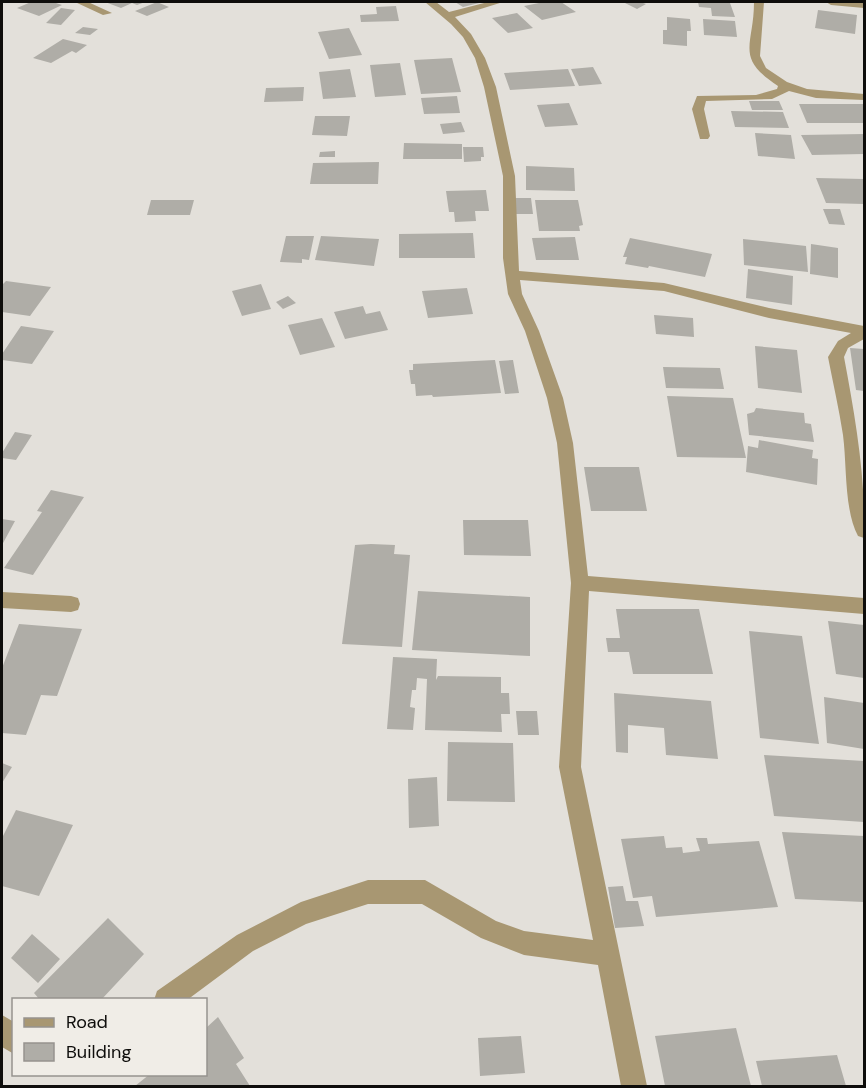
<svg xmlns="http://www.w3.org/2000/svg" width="866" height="1088" font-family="'DM Sans',sans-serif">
<rect width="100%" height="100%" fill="#e3e0da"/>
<path fill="#afada7" d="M31 2H53L62 5 39 16 17 8Z
M105 2H145L137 5 132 3 121 8Z
M157 2 169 7 147 16 135 11Z
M455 2H483L463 7Z
M544 2H561L576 12 542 20 524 6Z
M630 2H640L646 4 637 9 625 3Z
M698 2 730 3 735 17 712 16 711 8 699 7Z
M396 6 399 21 361 22 360 15 377 14 376 7Z
M61 8 75 10 61 25 46 23Z
M818 10 857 15 855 34 815 28Z
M517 13 533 28 508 33 492 18Z
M667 17 690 19 691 31H687V46L663 44V30H667Z
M703 19 735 21 737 37 704 35Z
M83 27 98 29 90 35 75 33Z
M349 28 362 55 329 59 318 32Z
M63 39 87 45 76 53 72 51 51 63 33 58Z
M452 58 461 92 421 94 414 60Z
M400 63 406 95 375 97 370 65Z
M593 67 602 84 579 86 571 69Z
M350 69 356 97 323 99 319 72Z
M568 69 575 86 510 90 504 73Z
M304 87 303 101 264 102 266 88Z
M457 96 460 113 424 114 421 98Z
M749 101H779L783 110H752Z
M569 103 578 125 545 127 537 105Z
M799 104H864V123H807Z
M731 111 783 112 789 128 735 127Z
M315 116H350L347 136 312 135Z
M461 122 465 132 443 134 440 124Z
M755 133 791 135 795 159 758 156Z
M864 134V154L812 155 801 135Z
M404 143 462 144V159H403Z
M463 147H483L484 157H481V161L464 162Z
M335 151V157H319L320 152Z
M379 162 378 184H310L313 163Z
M526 166 574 168 575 191 526 190Z
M816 178 864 179V204L826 203Z
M486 190 489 211H475L476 221 455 222 454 212H449L446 191Z
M515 198H531L533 214H516Z
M151 200H194L190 215H147Z
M535 200H578L583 225 579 226 580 231H539Z
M823 209H840L845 225 829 224Z
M473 233 475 258H399V234Z
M286 236H314L309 260 302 259V263L280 262Z
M321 236 379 239 374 266 315 260Z
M575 237 579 260H536L532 238Z
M630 238 712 254 705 277 649 266 648 268 625 264 627 257H623Z
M743 239 806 246 808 272 744 265Z
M811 244 838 248V278L810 274Z
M748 269 793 276 792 305 746 298Z
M6 281 51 287 30 316 2 312V285Z
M261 284 271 309 242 316 232 291Z
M467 288 473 314 428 318 422 291Z
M288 296 296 303 283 309 276 302Z
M363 306 366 314 380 311 388 330 345 339 334 312Z
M654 315 693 318 694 337 656 334Z
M322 318 335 347 300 355 288 325Z
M21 326 54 331 32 364 2 360V354Z
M755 346 797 350 802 393 758 388Z
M850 348 864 349V391L856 390Z
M495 360 501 393 433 397 432 395 416 396 415 384H411L409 370H413V364Z
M513 360 519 393 505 394 499 361Z
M663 367 720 368 724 389 666 388Z
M667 396 733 398 746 458 677 457Z
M756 408 804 413 805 423 811 424 814 442 749 435 747 414 754 412Z
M15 432 32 435 16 460 2 458V453Z
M759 440 813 450 812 458 818 459 817 485 746 472 748 446 758 448Z
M584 467H639L647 511H591Z
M51 490 84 497 33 575 4 568 42 512 37 511Z
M2 519 15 521 2 545Z
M463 520H528L531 556 464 555Z
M371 544 395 545 394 554 410 555 402 647 342 644 355 545Z
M418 591 530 597V656L412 650Z
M616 609H699L713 674H633L629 652H608L606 638H620Z
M828 621 864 625V678L836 674Z
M19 624 82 629 57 696 41 695 26 735 2 733V668Z
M749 631 802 636 819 744 760 738Z
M393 657 437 659 436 680 438 676 501 677V693H509L510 714H501L502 732 425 730 427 679 417 678 416 690H412L410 707 415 708 413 730 387 729Z
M614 693 711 701 718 759 666 755 664 728 628 725V753L616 752Z
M824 697 864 703V749L827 743Z
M516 711H537L539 735H518Z
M448 742 513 743 515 802 447 801Z
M764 755 864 761V822L774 816Z
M2 763 12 767 2 783Z
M437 777 439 826 409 828 408 779Z
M16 810 73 825 39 896 2 886V838Z
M782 832 864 836V902L795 899Z
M664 836 666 848 682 847 683 853 700 851 696 838H707L708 844 759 841 778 907 656 917 652 896 633 898 621 839Z
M623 886 626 901H638L644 926 615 928 608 887Z
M108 918 144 954 101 1000H40L34 993Z
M32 934 60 959 38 983 11 958Z
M218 1017 244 1058 236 1064 250 1086H135L150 1074H206V1028Z
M736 1028 751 1086H665L655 1036Z
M521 1036 525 1073 480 1076 478 1038Z
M837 1055 846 1086H762L756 1061Z"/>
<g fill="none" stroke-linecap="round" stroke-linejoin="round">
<path fill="#a89772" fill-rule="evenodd" d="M75 2H88L112 13 103 15Z
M425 2H436L449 12 488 2H503L455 17 471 34 485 58 496 87 515 176 519 271 664 283 769 308 864 326V339L848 348 844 357C855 416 866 478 864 538L858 536C844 510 847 465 843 435 839 409 833 383 828 357L838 341 851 333 769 318 664 291 520 280 522 294 539 331 563 398 573 443 588 576 864 598V614L589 591 581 767 647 1086H621L598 965 524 955 481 938 422 904H368L306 924 253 951 187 1000H154L157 991 237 935 301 902 368 880H425L496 921 524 931 593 940 559 767 571 583 557 443 547 398 525 331 508 294 503 258V176L484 87 475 58 463 37 451 24Z
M754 2H764L760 56 766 68 787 82 807 89 864 94V100L816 98 789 91 772 99 706 101 704 109 710 136 708 139H700L692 109 697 96 756 95 777 89 778 86C734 57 754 46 754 2Z
M826 2H864V8L831 5Z
M2 592 71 596 78 598 80 604 78 610 71 612 2 608Z
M2 1015 14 1022V1054L2 1047Z"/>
</g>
<rect width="866" height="1088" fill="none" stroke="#0e0d0b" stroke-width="6"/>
<rect x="12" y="998" width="195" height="78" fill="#f0ede7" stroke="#96938f" stroke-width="1.5"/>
<rect x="24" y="1018" width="30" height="9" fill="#a89772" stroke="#96938f" stroke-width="1.5"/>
<text x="66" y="1028" font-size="18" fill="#0e0d0b">Road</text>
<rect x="24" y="1043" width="30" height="18" fill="#afada7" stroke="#96938f" stroke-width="1.5"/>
<text x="66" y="1058" font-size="18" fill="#0e0d0b">Building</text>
</svg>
